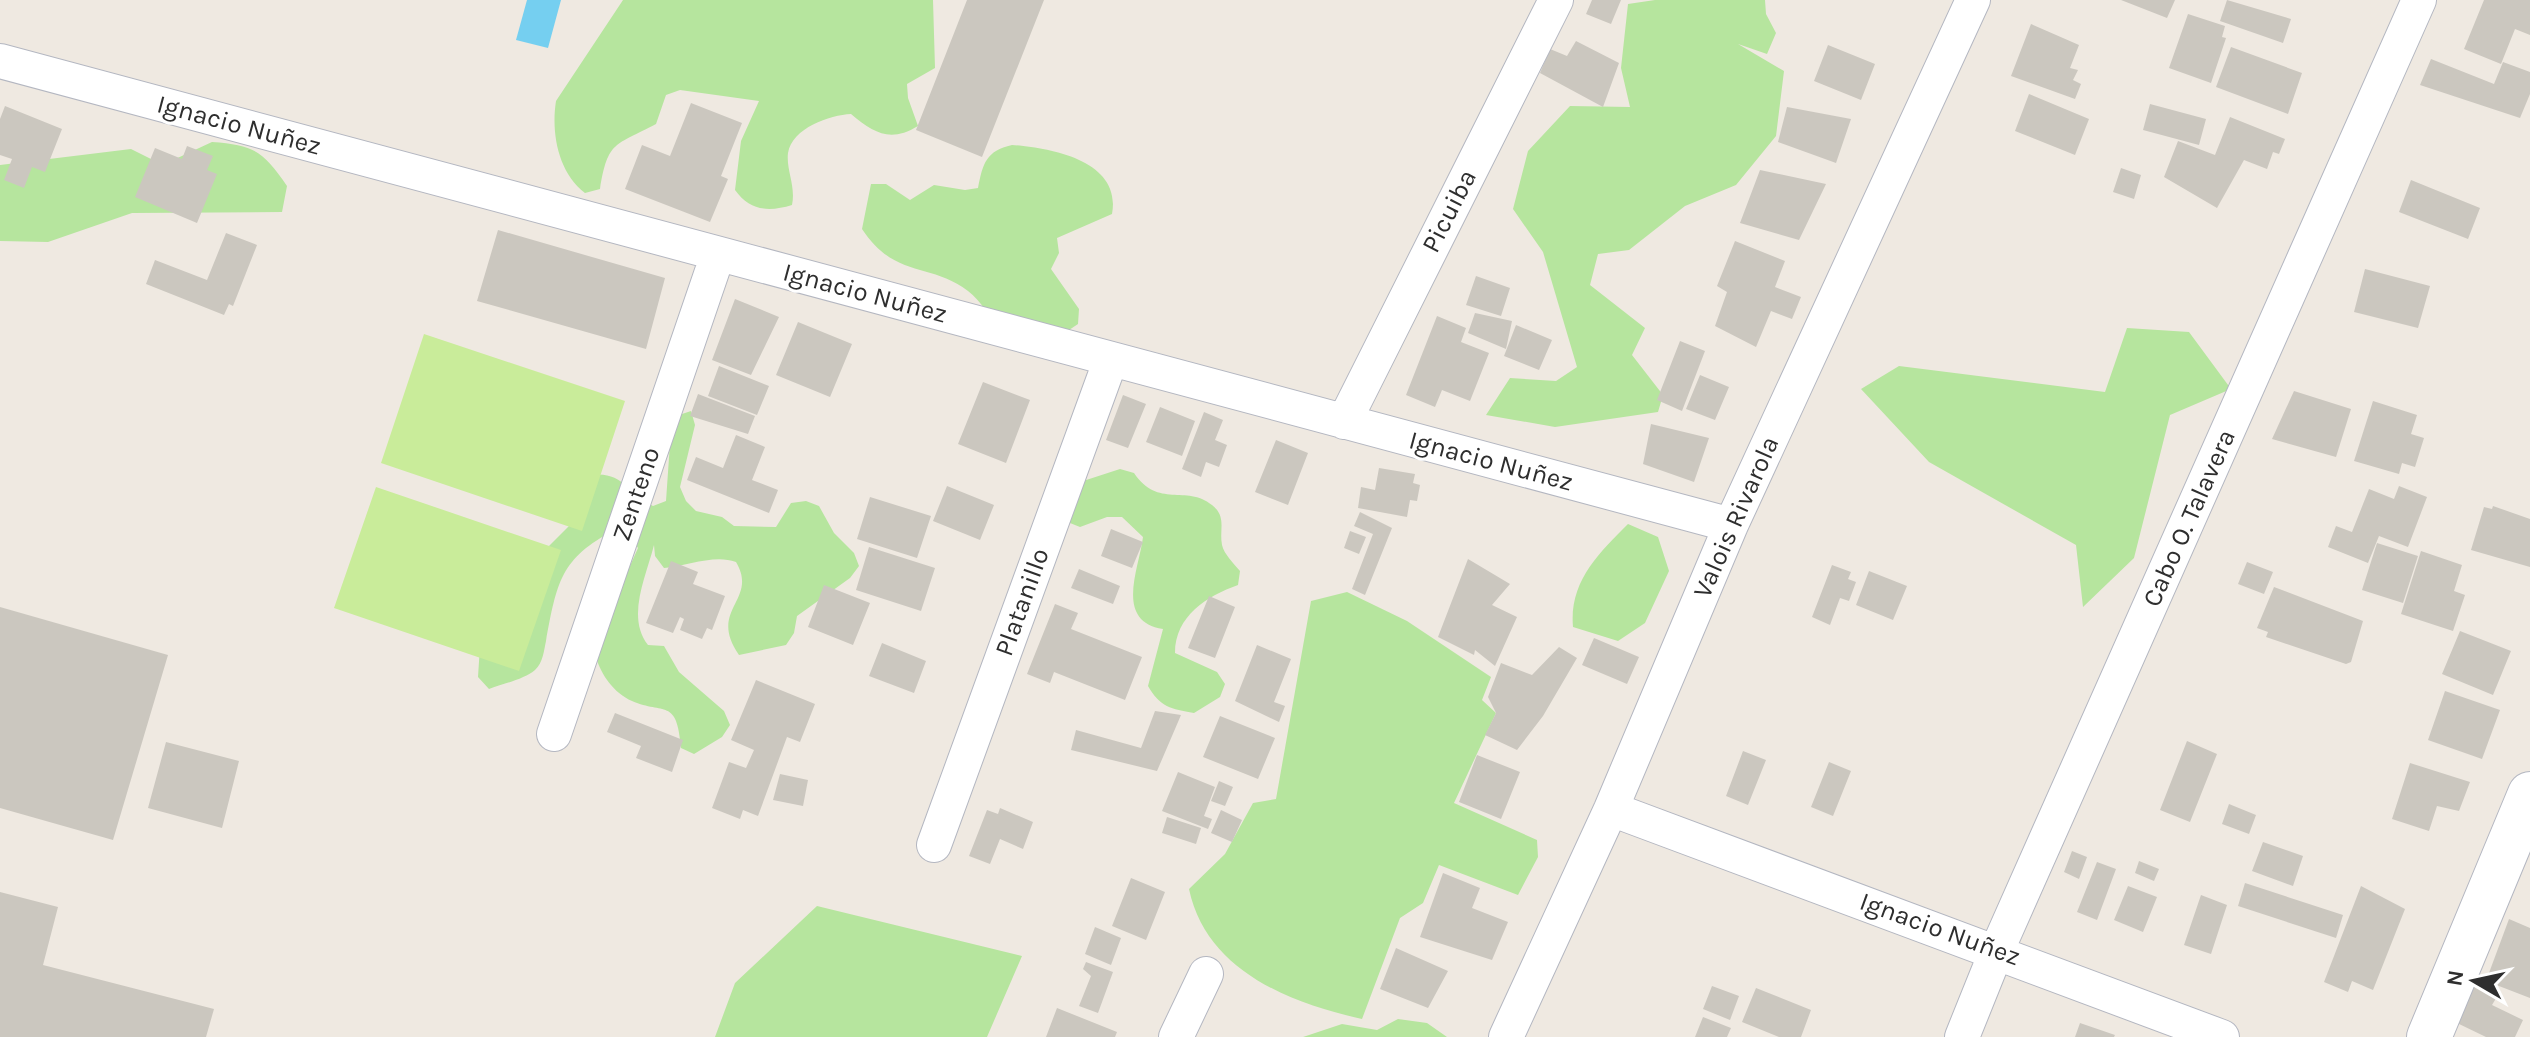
<svg xmlns="http://www.w3.org/2000/svg" width="2530" height="1037" font-family="Karla,sans-serif">
<rect width="100%" height="100%" fill="#efe9e1"/>
<path fill="#b6e59e" d="M623 0H933L935 68 907 84 908 98 918 126C890 143 874 133 851 114 830 115 792 128 788 153 786 170 796 186 792 205 769 212 750 211 735 190L741 141 759 101 680 90 666 95 656 124C615 146 608 140 600 189L585 193C558 172 551 133 556 101Z
M1655 0H1765L1766 14 1776 33 1767 54 1738 44 1784 71 1776 136 1736 185 1685 206 1629 250 1598 254 1590 285 1645 328 1632 355 1663 395 1658 412 1555 427 1486 415 1510 378 1556 381 1577 367 1543 252 1513 209 1528 151 1570 106 1630 107 1621 68 1628 4Z
M212 142C254 145 263 151 287 186L282 212 132 213 48 242 0 241V165L131 149 159 163 156 168Z
M1012 145C1052 148 1122 161 1112 214L1057 238 1059 253 1051 269 1079 309 1078 324 1063 334 999 330C990 317 981 301 968 291 930 262 895 279 862 229L871 184H886L910 200 934 185 965 190 978 188C983 163 986 151 1012 145Z
M2127 328 2189 332 2231 389 2170 415 2134 558 2083 607 2076 545 1929 462 1861 389 1899 366 2105 392Z
M691 411 695 425 680 487 686 501 696 511 722 517 734 526 776 527 791 503 806 501 819 506 834 533 854 553 859 566 850 578 797 616 794 633 786 645 739 655C707 609 759 601 736 562 714 554 688 566 664 568L655 556 654 545C646 577 626 617 648 645L664 646 679 672 724 711 730 725 722 737 694 754 681 748C677 697 664 715 632 701 614 693 601 675 596 657L609 613 638 548 629 534 615 530C560 558 557 583 546 641 544 650 543 663 535 670 525 679 502 684 489 689L478 677 480 646 538 557 570 525 592 475C622 471 629 494 653 506L666 501 671 429 676 416Z
M1120 469 1134 473C1158 509 1186 484 1212 505 1227 517 1219 529 1222 545 1224 554 1234 564 1240 571L1238 585C1207 596 1175 616 1175 653L1217 672 1225 684 1220 697 1194 713C1171 709 1160 707 1148 686L1163 629C1114 621 1139 569 1143 537L1122 517H1107L1080 527 1065 521 1077 483Z
M1628 524 1658 537 1669 571 1645 623 1618 641 1573 627C1569 582 1598 554 1628 524Z
M1347 592 1407 621 1491 677 1482 700 1496 713 1454 803 1537 840 1538 857 1518 895 1439 865 1423 903 1400 918 1362 1019C1289 1003 1206 970 1189 889L1225 854 1253 803 1276 799 1311 601Z
M817 906 1022 956 987 1037H715L735 983Z
M1398 1019 1427 1023 1447 1037H1303L1342 1024 1377 1030Z"/>
<path fill="#c9ec9a" d="M424 334 625 401 582 531 381 463Z
M376 487 561 550 519 671 334 608Z"/>
<path fill="#75cff0" d="M527 0H561L548 48 516 40Z"/>
<path fill="#cbc7bf" d="M967 0H1044L982 157 916 130Z
M1592 0H1621L1611 24 1586 14Z
M2121 0H2175L2167 18Z
M2227 0 2291 19 2283 43 2220 21Z
M2484 0H2530V35L2515 29 2501 64 2464 49Z
M2188 14 2225 26 2222 37 2226 38 2211 83 2169 68Z
M2031 24 2079 45 2070 68 2078 70 2073 80 2081 84 2075 99 2011 76Z
M1576 41 1619 63 1603 107 1540 73 1550 49 1567 56Z
M1828 45 1875 64 1861 100 1814 81Z
M2231 47 2302 73 2288 114 2216 87Z
M2431 59 2494 84 2503 62 2530 72V94L2520 118 2420 85Z
M2029 94 2089 119 2075 155 2015 131Z
M691 103 742 123 721 176 728 179 710 222 625 189 642 145 670 156Z
M2150 104 2206 119 2199 145 2143 130Z
M5 106 62 129 45 172 32 167 24 188 4 180 12 159 0 155V119Z
M1787 107 1851 119 1836 163 1778 142Z
M2230 117 2285 139 2279 154 2273 152 2267 169 2244 160 2217 208 2164 177 2178 141 2215 155Z
M187 146 213 156 207 170 217 174 197 223 135 197 155 148 182 159Z
M2121 168 2141 175 2134 199 2113 192Z
M1760 170 1826 184 1799 240 1740 223Z
M2411 180 2480 208 2468 239 2399 212Z
M498 230 665 278 646 349 477 301Z
M226 233 257 245 233 306 229 304 224 315 146 284 155 260 207 280Z
M1735 241 1785 261 1775 287 1801 297 1792 319 1771 311 1756 347 1715 326 1727 292 1717 286Z
M2365 269 2430 286 2418 328 2354 312Z
M1476 276 1510 288 1501 316 1466 305Z
M735 299 779 317 751 375 712 360Z
M1475 313 1512 321 1506 349 1468 333Z
M1437 316 1466 328 1461 342 1489 353 1470 401 1442 390 1435 407 1406 395Z
M798 322 852 344 830 397 776 375Z
M1516 325 1552 340 1539 370 1504 356Z
M1680 341 1705 351 1682 411 1657 400Z
M719 366 769 386 757 415 708 396Z
M1700 375 1729 387 1715 420 1686 409Z
M983 382 1030 400 1006 463 958 444Z
M2294 391 2351 409 2336 457 2272 439Z
M698 394 755 416 748 434 690 416Z
M1123 395 1146 404 1128 448 1106 440Z
M2373 401 2417 415 2411 434 2424 438 2415 467 2402 463 2399 474 2354 461Z
M1160 407 1195 421 1182 456 1146 442Z
M1204 412 1223 420 1215 440 1227 445 1219 467 1206 462 1201 477 1182 469Z
M1651 424 1709 438 1694 482 1643 464Z
M736 435 765 447 752 480 778 490 769 513 687 480 696 457 723 468Z
M1276 440 1308 453 1288 505 1255 492Z
M1379 468 1415 474 1413 483 1420 485 1417 501 1410 500 1407 517 1358 508 1361 487 1375 490Z
M947 486 994 505 980 540 933 521Z
M2399 486 2427 497 2408 547 2379 536 2368 563 2328 547 2336 526 2352 532 2369 489 2394 499Z
M870 497 931 516 917 558 857 539Z
M2493 506 2530 519V567L2471 550 2484 507 2492 509Z
M1360 512 1392 528 1365 595 1352 589 1373 534 1354 526Z
M1111 529 1143 542 1132 568 1101 556Z
M1350 531 1366 537 1359 554 1344 548Z
M2377 543 2418 556 2403 603 2362 590Z
M869 547 935 568 921 611 856 590Z
M2421 551 2462 565 2454 591 2465 595 2453 631 2401 614Z
M1468 559 1510 584 1492 605 1517 617 1495 666 1475 650 1474 655 1438 637Z
M671 561 698 572 693 584 725 596 712 630 707 628 702 639 680 630 684 619 680 617 673 633 646 623Z
M2247 562 2273 572 2264 594 2238 584Z
M1832 565 1851 572 1848 579 1856 582 1849 601 1840 598 1830 625 1812 617Z
M1079 569 1120 586 1113 604 1071 588Z
M1869 571 1907 586 1893 620 1856 605Z
M824 585 870 603 853 645 808 627Z
M2274 587 2363 621 2351 662 2346 664 2266 637 2268 632 2257 628Z
M1209 596 1235 607 1215 658 1188 648Z
M1055 604 1078 613 1071 629 1142 657 1125 700 1054 672 1050 683 1027 674Z
M0 607 168 655 113 840 0 808Z
M2460 631 2511 651 2493 695 2442 674Z
M1594 638 1639 657 1627 684 1582 665Z
M882 643 926 661 914 693 869 676Z
M1257 645 1291 659 1274 702 1285 706 1279 722 1235 701Z
M1559 647 1577 658 1543 716 1517 750 1485 735 1496 713 1488 697 1501 663 1532 675Z
M756 680 815 704 800 742 787 737 758 816 743 810 740 819 712 808 729 762 746 768 754 750 731 740Z
M2445 691 2500 710 2482 759 2428 740Z
M1155 711 1181 715 1157 771 1071 750 1076 730 1141 748Z
M615 713 683 740 672 772 636 758 641 746 607 732Z
M1220 716 1275 738 1258 779 1203 757Z
M2187 741 2217 754 2190 822 2160 810Z
M166 742 239 761 222 828 148 808Z
M1743 751 1766 760 1748 805 1726 796Z
M1477 755 1520 772 1501 819 1459 802Z
M1829 762 1851 771 1833 816 1811 807Z
M2410 763 2470 782 2459 811 2437 806 2429 831 2392 819Z
M1178 772 1215 787 1204 816 1212 819 1208 829 1162 811Z
M780 774 808 780 803 806 773 800Z
M1219 781 1233 787 1225 806 1211 801Z
M2229 804 2256 815 2249 834 2222 824Z
M1000 808 1033 822 1023 849 1000 839 990 864 969 856 987 810 998 814Z
M1221 810 1242 820 1232 842 1211 833Z
M1167 817 1201 828 1196 844 1162 833Z
M2263 842 2303 856 2293 886 2252 871Z
M2072 851 2087 857 2079 879 2064 872Z
M2139 861 2159 869 2154 881 2135 873Z
M2097 862 2116 869 2097 920 2077 912Z
M1443 873 1480 888 1472 908 1508 922 1492 960 1420 937Z
M1131 878 1165 892 1146 940 1112 926Z
M2245 883 2343 915 2336 938 2238 906Z
M2128 886 2157 897 2143 932 2114 920Z
M2361 886 2405 909 2373 990 2352 981 2348 992 2324 982Z
M0 892 58 907 43 965 214 1009 206 1037H0Z
M2201 895 2227 905 2211 954 2184 945Z
M2509 919 2530 928V998L2486 981Z
M1095 927 1121 938 1111 965 1085 954Z
M1396 948 1448 971 1428 1008 1380 989Z
M1086 962 1113 972 1098 1013 1079 1006 1091 976 1083 969Z
M2475 984 2498 995 2492 1005 2523 1020 2515 1037H2486L2457 1023Z
M1712 986 1739 996 1730 1020 1703 1009Z
M1756 988 1811 1010 1801 1037H1779L1742 1022Z
M1057 1008 1117 1032 1115 1037H1046Z
M1703 1017 1731 1028 1727 1037H1695Z
M2080 1023 2115 1035 2114 1037H2075Z"/>
<g fill="none" stroke-linecap="round" stroke-linejoin="round">
<defs>
<path id="street" d="M0 61 1731 525
M1344 422 1556 0
M554 734 718 254
M1611 809 2222 1037
M934 845 1111 359
M1176 1037 1206 974
M1506 1037 1611 809 1731 525 1973 0
M1962 1037 1997 950 2419 0"/>
<path id="secondary" d="M2429 1037 2530 794"/>
</defs>
<use href="#street" stroke="#b4b7c1" stroke-width="36"/>
<use href="#secondary" stroke="#b4b7c1" stroke-width="46"/>
<use href="#street" stroke="#fff" stroke-width="34"/>
<use href="#secondary" stroke="#fff" stroke-width="44"/>
</g>
<g text-anchor="middle" dominant-baseline="central" stroke-width="6" stroke-linejoin="round" paint-order="stroke">
<g font-size="26" fill="#2e2e2e" stroke="#fff">
<text transform="translate(239 125) rotate(15)">Ignacio Nuñez</text>
<text transform="translate(1449 211) rotate(-63)">Picuiba</text>
<text transform="translate(865 293) rotate(15)">Ignacio Nuñez</text>
<text transform="translate(1491 461) rotate(15)">Ignacio Nuñez</text>
<text transform="translate(636 494) rotate(-71)">Zenteno</text>
<text transform="translate(1736 517) rotate(-66)">Valois Rivarola</text>
<text transform="translate(2189 518) rotate(-66)">Cabo O. Talavera</text>
<text transform="translate(1022 602) rotate(-70)">Platanillo</text>
<text transform="translate(1940 929) rotate(20)">Ignacio Nuñez</text>
</g>
</g>
<g transform="translate(2474 981) rotate(279)" stroke="#ffffff" stroke-width="6" paint-order="stroke">
<path d="M0-6L14 30L0 20L-14 30Z" fill="#2e2e2e"/>
<text y="-12" font-size="22" font-weight="bold" text-anchor="middle" fill="#2e2e2e">N</text>
</g>
</svg>
